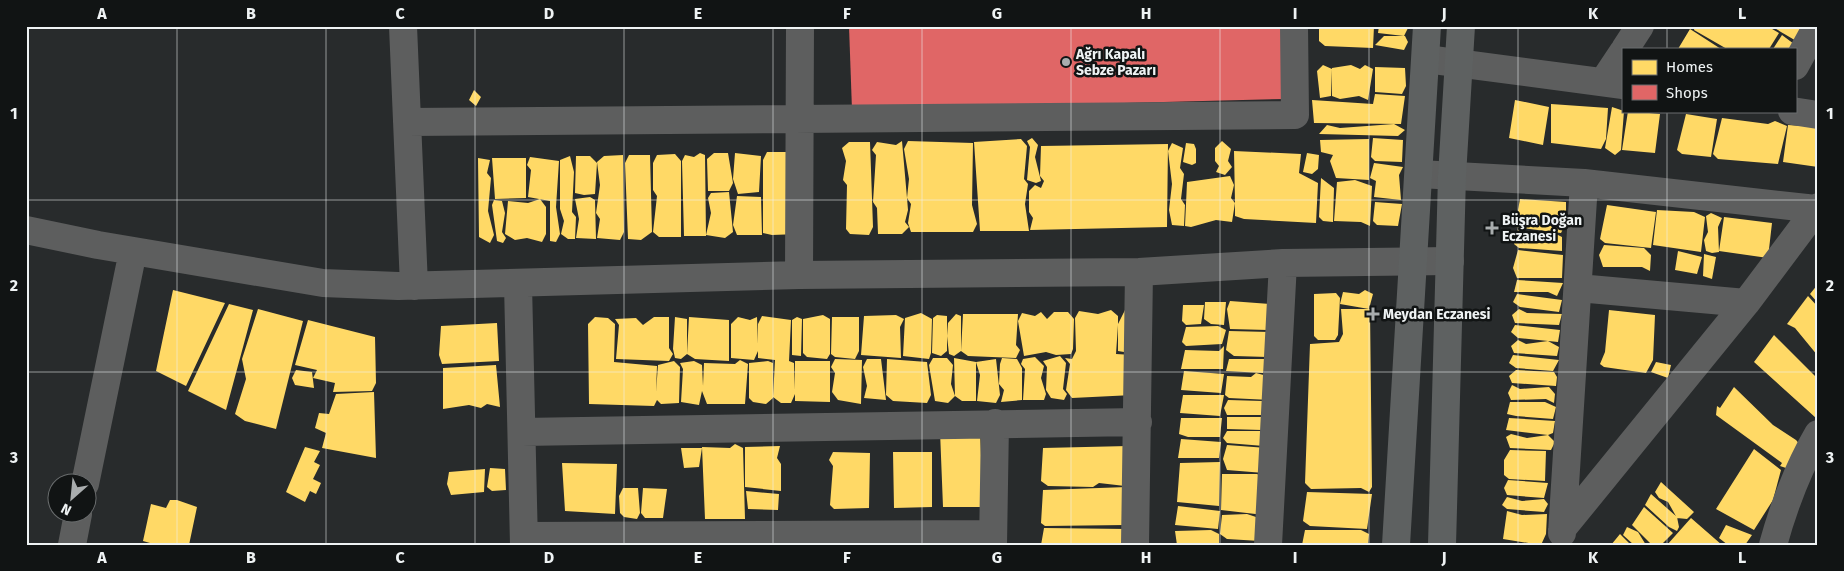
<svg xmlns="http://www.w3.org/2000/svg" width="1844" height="571" font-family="'Fira Sans',sans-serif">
<rect width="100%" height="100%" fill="#282b2c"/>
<path fill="#ffd966" d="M1319 26H1374L1373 48 1325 46 1319 41Z
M1379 26H1397L1408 28 1404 36 1378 33Z
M1695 26H1767L1779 33 1769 49H1727L1694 30Z
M1771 26H1806L1798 42Z
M1690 29 1721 49H1678Z
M1782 35 1794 44 1791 49H1773Z
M1384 36H1405L1408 42 1404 50 1375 45Z
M1323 65 1332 69 1331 96 1320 98 1317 71Z
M1351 65 1360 69 1365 65 1373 69 1368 100 1359 96 1340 99 1332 96V68Z
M1375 67 1405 68 1406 86 1402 94 1375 92Z
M474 90 481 97 476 106 469 100Z
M1375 94 1405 96 1401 124 1314 123 1312 100 1373 104Z
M1515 100 1549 107 1543 145 1509 138Z
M1551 104 1608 108 1606 139 1601 149 1551 143Z
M1612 107 1624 111 1621 150 1615 155 1605 148Z
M1628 111 1660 114 1655 153 1622 150Z
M1686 114 1717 119 1711 157 1682 154 1677 150Z
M1722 118 1768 124 1775 121 1787 126 1778 164 1718 159 1713 154Z
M1394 124 1405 130 1398 136 1319 134 1327 125 1340 128Z
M1788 125 1818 127V167L1783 162Z
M1032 138 1038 145 1035 157 1041 181 1036 183 1027 180 1030 147 1027 141Z
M1373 138 1403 140 1402 162 1375 161 1371 157Z
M1021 139 1027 146 1024 179 1028 184 1025 204 1029 231H980L974 142Z
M1369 139V180L1336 178 1330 161 1333 155 1321 152 1320 140Z
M902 141 907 198 909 179 904 149 908 141 973 143 972 205 977 224 973 232H911L908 223 911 204 907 198 908 210 905 222 909 227 902 234H878L877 208 873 202 876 155 872 150 877 142 896 145Z
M1222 141 1231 149 1228 161 1232 167 1225 175 1216 172 1219 166 1215 161V148Z
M849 142H870L873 227 869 235 850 234 846 229 847 185 843 180 846 161 842 148Z
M1172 143 1183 148 1180 168 1184 174 1181 199 1185 205 1184 226 1172 225 1169 210 1172 184 1168 151Z
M1186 143 1194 144 1196 149V163L1192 165 1183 162Z
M1168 144 1167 227 1030 230 1033 218 1029 212V191L1035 185 1041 188 1044 181 1040 176 1041 146Z
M1234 151 1301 154 1299 173 1318 183 1316 223 1244 219 1235 216V203L1232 222 1216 220 1191 227 1185 226 1187 182 1230 176 1234 185 1231 198 1235 203Z
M767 152H787L798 234 772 235 763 233V160Z
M700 153 705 155 706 236H684L682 161 685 155 694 157Z
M714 153H728L733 183 729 191H708L707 159Z
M735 153 761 156 759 192 738 194 733 179Z
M1307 153 1319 155 1318 169 1312 174 1303 172Z
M675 154 681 161V237H659L653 232 657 196 653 190V163L657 155Z
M623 155 624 232 620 240 597 238 600 219 596 213 600 185 597 162 604 156Z
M629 155H650L652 232 641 240 628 239 625 163Z
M570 156 574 172 572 212 576 217 575 239H568L561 234 564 221 560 209V160Z
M576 156H590L597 163 595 194 584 195 575 193Z
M530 157 559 161 556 207 560 234 556 242 550 241V201L528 197 531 170 527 165Z
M478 158 490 160 487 173 491 178 488 211 494 235 490 243 479 237Z
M492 158H526V198L495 199Z
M1374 163 1403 167 1399 175 1401 200 1374 197 1376 181 1370 178Z
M1321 178 1334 188 1333 222 1323 221 1319 217Z
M1355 180 1372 186 1370 226 1361 222 1334 221 1337 182Z
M729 192 733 232 725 238 706 235 711 213 708 198 711 193Z
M737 196 761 197 762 235H737L733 225Z
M590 197 595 200 596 239 576 238 579 219 575 199Z
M540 199 546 207V234L542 242 527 238 515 240 505 234 508 201 528 203Z
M1520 199 1566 202V223L1561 233 1515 227Z
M494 200 502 201 505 213 502 232 506 238 503 243 497 241 492 205Z
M1375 202 1402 204 1398 226 1377 225 1373 221Z
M1607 205 1656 212 1651 248 1605 243 1600 239Z
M1657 210 1694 212 1705 217 1701 252 1653 245Z
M1711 213 1722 218 1718 227 1719 252 1712 253 1706 251 1704 240 1708 232 1706 216Z
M1724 217 1772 223 1768 258 1719 251Z
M1518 229 1527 233 1552 232 1562 237V251L1519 248 1514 244Z
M1604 245 1644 248 1651 255 1650 271 1642 267H1603L1599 255Z
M1518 250 1563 255 1562 278H1517L1513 268Z
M1678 251 1702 257 1697 274 1675 270Z
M1704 254 1716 257 1712 279 1703 276Z
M1517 280 1563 283 1557 296 1548 292H1514Z
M1818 284V303L1810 294Z
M173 290 225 303 186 386 156 371Z
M1365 290 1373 294 1369 309 1340 304 1343 292 1359 294Z
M1336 293 1340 298 1338 335 1335 340H1318L1314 336V294Z
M1517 294 1562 300 1559 312 1520 307 1513 302Z
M1808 296 1818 307V356L1795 328 1787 324Z
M1230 301 1270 304 1268 330 1230 329 1227 309Z
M1205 302H1226L1224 325 1211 324 1204 319Z
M229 304 253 310 226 410 188 391Z
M1183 305H1204L1201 324 1186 325 1182 321Z
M258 309 303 321 276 429 245 421 235 414 246 379 242 359Z
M1341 309H1370L1372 487 1369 492 1361 488 1311 489 1305 483 1310 344 1339 342 1343 334Z
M1519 309 1527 313 1562 314 1559 325 1515 323 1512 315Z
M1111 310 1118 316V324L1125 310 1130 353 1118 351V325L1116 354 1133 355V395L1072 398 1066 390 1070 364 1065 358 1072 359 1076 351 1075 318 1079 311 1098 314Z
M1609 310 1655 315 1653 360 1646 373 1604 367 1600 364 1605 352Z
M1041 312 1047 319 1054 312H1068L1074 319 1073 349 1071 354 1056 355 1046 352 1024 356 1018 321 1022 313 1035 316Z
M921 313 932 319 931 353 929 359 903 356 905 318Z
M956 314 961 316V351L954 356 949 354 947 336 948 323Z
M963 314H1018L1016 345 1020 350 1016 358 968 356 961 351Z
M823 315 830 319V354L827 359 807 357 803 353V319Z
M896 315 904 319 900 327 901 358 861 355 864 316Z
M937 315 947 316V351L941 356 932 353 933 318Z
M762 316 791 320 789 361 794 363 795 390V361H830V402L795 401V394L791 403H781L773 397 775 360 758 358V351L754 360 731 358V324L738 317 750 320 757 317 758 344V324Z
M595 317 608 318 615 324 614 362 657 366 656 392 658 365 674 361 680 367 679 403 661 404 657 400 654 406 589 404 588 324Z
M654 317H669V348L673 354 669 361 616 359 619 325 615 319 636 318 643 325Z
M675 317 687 319V354L681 359 675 358 673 349Z
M689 317 729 320V361L695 359 687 354Z
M797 317 802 319 801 356 792 355V320Z
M832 317H859V351L855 359 835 357 831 354Z
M308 320 375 337 376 383 372 391 333 392 335 383 313 378 317 370 295 365Z
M497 323 499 361 442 364 439 355 441 326Z
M1515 325 1560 330 1558 342 1518 338 1511 332Z
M1218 326 1226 330 1222 344 1186 346 1182 342 1186 327Z
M1229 331 1270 332 1268 357 1234 356 1226 350Z
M1774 335 1818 379 1816 418 1754 362Z
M1518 340 1526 344 1548 341 1559 347 1557 356 1514 353 1511 346Z
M1224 346 1223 369H1181L1185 350 1219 351Z
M1513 355 1559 360 1553 371 1516 368 1509 363Z
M1060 356 1066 363 1063 389 1067 394 1064 400 1051 398 1046 390 1047 367 1043 361Z
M1035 357 1044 366 1041 378 1046 394 1044 400H1023L1025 369 1021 364 1023 359Z
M933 358H947L953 365 951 384 955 396 948 403 935 401 929 365Z
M954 358 976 362V401H962L955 396Z
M1002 358 1017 359 1022 368V400L1001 402 1004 390 999 384 1000 364Z
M835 359 862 360 861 404 838 400 832 392 835 373 831 367Z
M867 359H881L886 400 864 398 867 386 863 367Z
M887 359 927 362 931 395 927 403 893 401 886 395Z
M996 359 1000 395 996 403 977 401 980 375 976 362Z
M1229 359H1270L1263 373 1226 371Z
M740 360 748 364 745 404H707L702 391 699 405 681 402 683 369 680 363 694 361 702 365 703 386 704 363 735 364Z
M768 361 773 363V398L766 404 753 402 749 398V363Z
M1656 362 1671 365 1668 378 1651 372Z
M496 365 500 407 487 404 481 408 469 405 443 409V368Z
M296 370 312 372 314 388 295 385 292 378Z
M1516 370 1554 372 1557 377 1556 386 1512 383 1509 376Z
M1184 371 1224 374 1221 393 1181 390Z
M1256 373 1271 377 1270 400 1229 398 1225 395 1227 376 1251 377Z
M1512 385 1520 389 1549 387 1555 394 1554 403 1546 399 1511 400 1508 393Z
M1734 387 1773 425 1796 440 1801 446 1786 468 1780 466 1782 463 1716 415 1717 406 1720 408Z
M374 392 376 458 322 448 326 433 315 428 319 413 329 414 336 394Z
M1183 395H1224L1220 416 1180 413Z
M1228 400 1263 401 1265 415H1227L1224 408Z
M1510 402H1545L1556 407 1553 419 1516 416 1507 414Z
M1227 417H1262V430L1227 429Z
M1181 418H1222L1220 437H1188L1179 434Z
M1509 418 1555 421 1553 433 1548 435 1506 430Z
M980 430 983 507H943L940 431Z
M1227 431H1262L1264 446 1227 443 1223 438Z
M1511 434 1527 438 1548 435 1555 442 1551 450 1510 448 1506 437Z
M1181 439 1221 442 1219 458H1178Z
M735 444 743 448 745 519H705L702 447 730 448Z
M1227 445 1267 448 1264 473 1227 470 1223 459Z
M780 446 777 458 781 464V491L745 487V447Z
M1128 446 1125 486 1099 483 1093 487 1048 486 1041 481 1043 448Z
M305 447 320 451 314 462 320 465 313 479 321 483 316 494 310 491 305 502 286 492Z
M681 448H702L699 467 684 468Z
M1754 449 1781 470 1773 500 1754 530 1716 509Z
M1510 450 1546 451 1545 481 1509 479 1504 475V460Z
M833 452 870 453 869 508 834 509 830 505 833 466 829 460Z
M893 452H932V507L894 508Z
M1220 462 1219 506 1177 502 1180 463Z
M562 463 617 464 615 514 565 511Z
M490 468 505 469 506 490 492 491 487 487Z
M485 469 484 492 451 495 447 484 449 472Z
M1222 474H1257L1265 478 1264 515 1221 510Z
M1508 480 1548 483 1544 498 1507 495 1504 488Z
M1661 482 1694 512 1687 519 1677 518 1668 502 1659 498 1655 492Z
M1127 487 1126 525 1045 526 1041 523 1043 490Z
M623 488H638L640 513 637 519 624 517 620 513 619 496Z
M643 488 667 489 663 518H645L641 513Z
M746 491 779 494 778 510 748 509Z
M1307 492 1372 494 1367 529 1310 526 1303 521Z
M1651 494 1677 517 1679 527 1677 531 1669 527 1645 505Z
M1507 497 1522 501 1544 499 1548 504 1544 512 1507 509 1502 505Z
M170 500H177L197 507 189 545H157L143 541 151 504 166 508Z
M1178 506 1220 511 1218 529 1175 525Z
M1644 507 1673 533 1661 545H1652L1632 525Z
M1507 511 1522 515 1547 514 1546 534 1541 545 1503 539Z
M1247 514 1265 520 1260 541 1227 539 1220 534 1222 515Z
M1691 518 1722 545H1667Z
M1726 525 1752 535 1745 545H1728L1719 538Z
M1627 527 1638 532 1646 545H1634L1623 535Z
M1044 528 1127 529V545H1041Z
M1211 530 1219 534V545H1177L1175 531Z
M1305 530H1361L1369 534 1368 545H1302Z
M1620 534 1631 545H1611Z"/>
<path fill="#e06666" d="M849 26H1282L1284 99 852 110Z"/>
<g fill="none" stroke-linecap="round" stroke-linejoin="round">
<path stroke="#5d5e5e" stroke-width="28" d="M403 26 414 286
M1625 49 1640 26
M1426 59 1623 85
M1795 66 1817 26
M1603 82 1623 52
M1792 111 1818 115
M407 122 1295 115 1294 26
M1419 174 1584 183 1816 209
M26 230 98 245 323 283 398 286 799 275 1139 272 1283 263 1450 261
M799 275 800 26
M518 284 524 545
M1578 288 1746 303
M522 432 1138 422
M85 484 133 251
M1562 529 1746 303 1818 207
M1562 533 1584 183
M524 536 993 534
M72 545 78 514
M993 545 995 423
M1135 545 1139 272
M1268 545 1283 263
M1773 545C1784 505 1797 470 1818 434"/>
<path stroke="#5e6161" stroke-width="28" d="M1396 545 1427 26
M1442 545 1452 176 1461 26"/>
</g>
<path fill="none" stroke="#eff3f4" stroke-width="1" stroke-opacity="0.55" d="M177 26V545M326 26V545M475 26V545M624 26V545M773 26V545M922 26V545M1071 26V545M1220 26V545M1369 26V545M1518 26V545M1667 26V49M1667 111V545M26 200H1818M26 372H1818"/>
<g fill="#a9adae" stroke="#111414" stroke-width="2">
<circle cx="1066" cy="62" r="5"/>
<path d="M1489.5 220.5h5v5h5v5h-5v5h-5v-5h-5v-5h5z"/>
<path d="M1370.5 306.5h5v5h5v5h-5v5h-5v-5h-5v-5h5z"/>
</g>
<g text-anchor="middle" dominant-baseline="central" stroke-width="5" stroke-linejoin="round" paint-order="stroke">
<g font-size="14" font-weight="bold" fill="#eff3f4" stroke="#111414" text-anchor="start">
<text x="1076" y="54">Ağrı Kapalı<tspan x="1076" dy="16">Sebze Pazarı</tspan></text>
<text x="1502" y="220">Büşra Doğan<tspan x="1502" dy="16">Eczanesi</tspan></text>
<text x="1383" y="314">Meydan Eczanesi</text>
</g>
</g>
<rect width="1844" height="571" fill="none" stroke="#111414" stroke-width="55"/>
<rect x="1622" y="48" width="175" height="65" fill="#111414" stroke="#6a6d6e"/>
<rect x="1632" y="60" width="25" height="15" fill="#ffd966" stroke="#6a6d6e"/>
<text x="1666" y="72" font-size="15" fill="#eff3f4">Homes</text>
<rect x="1632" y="85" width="25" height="15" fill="#e06666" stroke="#6a6d6e"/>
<text x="1666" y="98" font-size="15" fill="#eff3f4">Shops</text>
<g transform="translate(72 498) rotate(207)"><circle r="24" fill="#111414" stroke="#6a6d6e"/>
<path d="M0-4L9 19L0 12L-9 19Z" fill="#a9adae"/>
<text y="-8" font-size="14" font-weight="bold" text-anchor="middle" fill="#eff3f4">N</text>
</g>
<rect x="28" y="28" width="1788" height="516" fill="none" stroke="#eff3f4" stroke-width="2"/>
<g font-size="16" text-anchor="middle" font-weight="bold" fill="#eff3f4">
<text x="102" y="19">A</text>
<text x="251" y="19">B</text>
<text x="400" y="19">C</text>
<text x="549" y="19">D</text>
<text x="698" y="19">E</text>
<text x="847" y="19">F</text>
<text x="997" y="19">G</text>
<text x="1146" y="19">H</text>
<text x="1295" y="19">I</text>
<text x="1444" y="19">J</text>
<text x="1593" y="19">K</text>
<text x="1742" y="19">L</text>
<text x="14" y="119">1</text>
<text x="1830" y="119">1</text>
<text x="14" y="291">2</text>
<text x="1830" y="291">2</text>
<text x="14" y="463">3</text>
<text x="1830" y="463">3</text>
<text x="102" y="563">A</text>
<text x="251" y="563">B</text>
<text x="400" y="563">C</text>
<text x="549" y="563">D</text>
<text x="698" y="563">E</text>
<text x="847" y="563">F</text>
<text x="997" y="563">G</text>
<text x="1146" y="563">H</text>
<text x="1295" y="563">I</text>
<text x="1444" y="563">J</text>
<text x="1593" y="563">K</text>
<text x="1742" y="563">L</text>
</g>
</svg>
